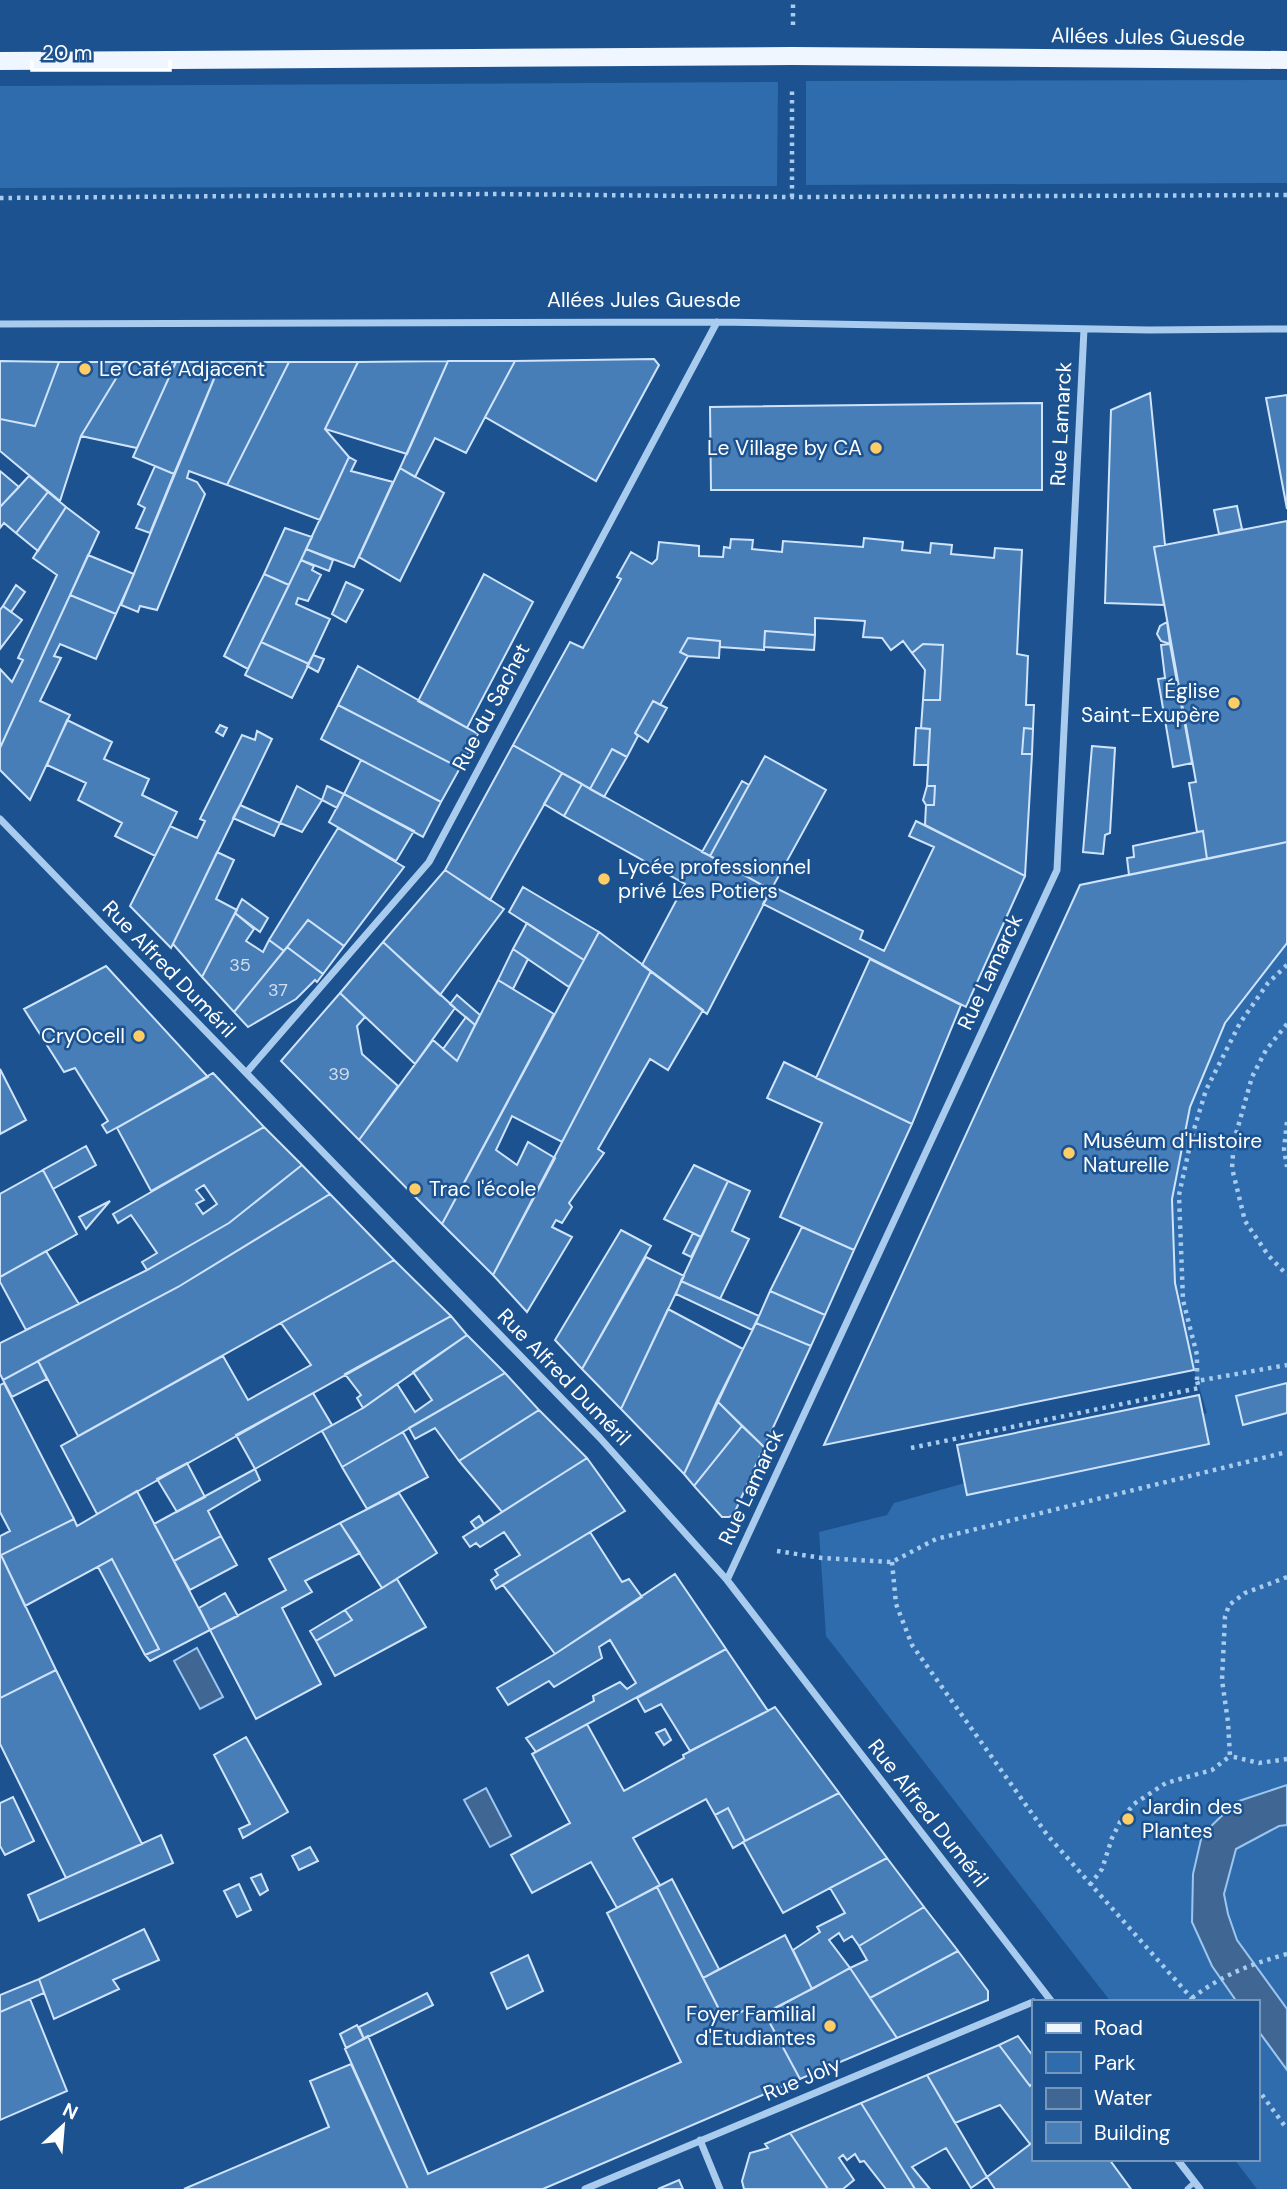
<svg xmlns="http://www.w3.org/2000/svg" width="1287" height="2189" font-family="'DM Sans',sans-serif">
<rect width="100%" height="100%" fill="#1b528f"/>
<path fill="#2e6cad" d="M1287 80V183L806 185V81Z
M778 82 777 186 0 188V86Z
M1287 943V2189H1257L1234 2159H1257V2002H1111L826 1636 819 1532 887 1515 894 1503 965 1483 968 1494 1209 1444 1203 1414 1207 1413 1194 1370 1175 1283 1172 1199 1190 1107 1225 1023Z"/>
<path fill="#406793" stroke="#9cc6f0" stroke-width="2" d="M197 1648 223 1697 200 1709 174 1661Z
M1287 1785V1825L1279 1826 1236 1849 1224 1894 1228 1914 1237 1940 1287 2009V2070L1257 2029V2002H1237L1212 1966 1192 1922 1193 1874 1202 1835 1236 1802Z
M486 1788 511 1836 490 1847 464 1800Z"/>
<path fill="#487eb8" stroke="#cfe4fa" stroke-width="2" fill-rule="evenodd" d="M654 359 659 365 596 481 485 417 515 361Z
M0 361 59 362 35 426 0 419Z
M448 361H515L466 453 435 438 415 477 400 468Z
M448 361 407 454 325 429 358 362Z
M59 362H126L81 436 60 501 0 451V419L35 426Z
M126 362H176L137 448 81 436Z
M176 362H221L174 474 133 457Z
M221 362H289L227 485 189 471 187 478 197 482 205 494 157 610 140 606 138 612 121 605Z
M289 362H358L325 429 349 457 320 520 227 485Z
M1150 393 1165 545 1154 547 1164 605 1105 603 1111 410Z
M1287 395V509L1266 398Z
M1042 403V490H711L710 407Z
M349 457 356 461 351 471 393 482 354 567 306 549Z
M155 466 174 474 150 533 136 528 145 508 138 504Z
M400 468 444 493 400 581 359 557Z
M0 471 19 487 0 507Z
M29 476 48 492 16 533 4 523 0 528V507Z
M48 492 66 507 38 551 16 533Z
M1237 506 1242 529 1219 534 1214 510Z
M66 507 99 532 0 748V669L12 682 23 660 18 658 57 575 33 558Z
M1287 521V842L1207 859 1203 831 1197 832 1189 783 1196 782 1154 547Z
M285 528 312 537 289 585 264 574Z
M864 538 903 542 902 550 930 553 931 543 952 545 951 554 994 558 995 548 1022 550 1017 654 1028 656 1026 705H1034L1033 729 1024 728 1022 754H1032L1025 876 925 825 926 805H934L935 786H927L930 729 921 728 923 700H940L943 645 923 644 912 653 903 641 891 650 882 638 863 637 865 621 815 618V635L765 631 764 650 720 647V641L688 638 680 652 688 656 660 705 653 701 635 733 638 736 627 757 612 749 590 789 513 745 570 642 583 648 621 579 617 577 631 552 652 564 657 559 659 542 699 546V556L723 557 724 547 730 548 731 539 753 540 752 549 782 552 783 541 863 547Z
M306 549 333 560 329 571 301 560Z
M88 555 134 574 116 614 70 595Z
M301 560 314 566 312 570 321 575 308 601 298 598 296 604 330 619 309 664 261 642Z
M264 574 289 585 248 669 224 656Z
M484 574 533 602 467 728 418 701Z
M346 582 363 590 346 622 332 614Z
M16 585 25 592 11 612 3 606Z
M70 595 116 614 96 659 60 644 54 656 61 658 40 701 70 715 30 800 0 770V748Z
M3 606 22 620 0 649V610Z
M1167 622 1170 644 1161 641 1157 634 1160 626Z
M765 631 815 635 814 650 764 647Z
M688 638 720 641 719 658 688 656 680 652Z
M261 642 309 664 292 698 245 675Z
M923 644 943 645 940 700H923L925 670 912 653Z
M1170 644 1192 763 1173 767 1158 679 1165 678 1161 645Z
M313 655 324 659 318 672 307 666Z
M358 666 478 734 460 768 338 705Z
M653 701 667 708 648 742 635 733Z
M338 705 460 768 441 802 321 739Z
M67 720 112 742 104 759 149 779 142 795 177 812 155 856 115 836 122 823 78 800 86 783 47 765Z
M220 725 227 728 223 736 216 732Z
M916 728 930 729 928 765H914Z
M1024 728 1033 729 1032 754H1022Z
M257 731 272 739 171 948 130 906 170 826 197 838 205 821 200 819 242 735 255 740Z
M513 745 562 773 490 900 445 870Z
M1092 746 1115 748 1110 833 1105 835 1103 854 1083 852Z
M612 749 627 757 604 797 590 789Z
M765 756 826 790 771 890 710 856Z
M361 760 441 802 423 837 344 794Z
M562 773 582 784 564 816 544 804Z
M742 781 749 785 710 856 702 852Z
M582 784 771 890 707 1014 642 965 685 884 564 816Z
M297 786 322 800 302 832 280 823Z
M327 786 344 794 337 808 322 800Z
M927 786H935L934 805H926L923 800Z
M344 794 414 831 396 861 329 822Z
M240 805 280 823 274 836 233 818Z
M916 821 1025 876 966 1007 763 904 772 886 863 931 860 939 884 951 934 847 909 836Z
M338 828 404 867 344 946 308 920 284 951 269 940Z
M1203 831 1207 859 1129 875 1127 858 1134 857 1133 846Z
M1287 842V943L1225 1023 1190 1107 1172 1199 1175 1283 1194 1370 824 1445 1080 885Z
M217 852 234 860 216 899 237 910 202 977 173 944Z
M445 870 504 909 440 995 383 942Z
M523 887 599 932 584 960 509 912Z
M242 899 268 918 260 932 235 913Z
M235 913 254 929 246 941 263 952 269 940 284 951 234 1012 202 977Z
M308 920 344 946 323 974 287 947Z
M527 923 584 960 569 987 513 949Z
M599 932 651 971 562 1142 512 1116 496 1150 517 1165 528 1142 555 1158 493 1275 442 1224Z
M383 942 455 1008 415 1064 340 993Z
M287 947 323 974 317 982 315 980 296 999 248 1027 234 1012Z
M513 949 528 959 513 989 498 980Z
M870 959 961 1005 912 1124 816 1078Z
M106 966 208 1077 107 1133 102 1125 108 1121 75 1068 64 1072 24 1009Z
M651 971 703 1010 668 1070 650 1059 598 1149 604 1153 569 1203 572 1207 562 1223 556 1220 552 1227 572 1237 527 1312 493 1275Z
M498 980 554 1014 442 1224 359 1140 433 1040 457 1061Z
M340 993 365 1017 357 1026 362 1054 398 1086 359 1140 281 1061Z
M457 995 480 1015 475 1025 450 1004Z
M466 1017 475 1025 457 1061 443 1049Z
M784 1062 912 1124 854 1250 780 1217 822 1123 767 1098Z
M0 1069 26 1120 0 1134Z
M213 1073 264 1127 151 1191 117 1128Z
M264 1127 302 1165 229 1223 147 1270 142 1262 157 1253 131 1215 118 1223 113 1214ZM204 1185 217 1204 203 1214 196 1204 204 1200 196 1190Z
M86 1146 96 1165 53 1189 43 1170Z
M302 1165 330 1194 178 1287 3 1380 0 1374V1343L147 1270 229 1223Z
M694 1165 728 1181 701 1237 664 1219Z
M43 1170 77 1234 0 1277V1194Z
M728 1181 750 1191 732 1231 749 1239 720 1299 681 1281Z
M330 1194 394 1260 78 1436 38 1361 178 1287Z
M110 1201 86 1229 79 1217Z
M802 1227 854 1250 825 1315 770 1291Z
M621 1230 651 1246 582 1369 555 1340Z
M693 1233 701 1237 691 1257 683 1253Z
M46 1251 79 1304 26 1330 0 1282V1277Z
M646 1257 684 1276 621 1409 582 1369Z
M394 1260 451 1316 97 1514 61 1446 223 1356 248 1400 311 1365 281 1323Z
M681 1281 759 1316 752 1330 676 1294Z
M770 1291 825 1315 811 1346 756 1323Z
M668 1309 743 1349 684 1474 621 1409Z
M451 1316 467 1335 363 1408 357 1398 361 1395 345 1374Z
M756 1323 811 1346 764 1447 717 1401Z
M467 1335 505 1373 342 1467 322 1431 363 1408 397 1384 415 1412 432 1400 413 1372Z
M38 1361 47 1379 12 1397 3 1380Z
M505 1373 539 1410 459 1461 435 1428 415 1439 409 1428Z
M4 1383 74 1519 1 1555 56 1670 0 1698V1536L10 1531 0 1512V1385Z
M1287 1383V1413L1243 1425 1236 1396Z
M313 1393 332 1425 255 1469 236 1435Z
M1199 1395 1209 1444 967 1495 957 1445Z
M717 1401 742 1426 694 1486 684 1474Z
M539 1410 587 1458 502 1512 459 1461Z
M742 1426 764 1447 734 1514 729 1517H722L694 1486Z
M403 1432 428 1477 367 1509 342 1467Z
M587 1458 625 1511 496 1589 491 1580 498 1575 495 1570 520 1555 504 1532 480 1547 476 1543 470 1547 463 1537Z
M187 1463 205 1497 177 1512 157 1479Z
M255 1469 260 1480 208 1511 221 1536 174 1561 154 1524Z
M137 1491 210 1630 150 1661 145 1655 159 1649 112 1559 25 1606 1 1555 74 1519 77 1526Z
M399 1493 437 1553 382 1588 340 1523Z
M479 1516 484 1524 476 1529 471 1522Z
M340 1523 360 1553 305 1581 312 1592 282 1608 321 1684 256 1719 210 1630 286 1590 269 1559Z
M590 1532 622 1582 629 1579 642 1597 555 1654 503 1585Z
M221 1536 237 1565 190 1590 174 1561Z
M112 1559 159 1649 145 1655 98 1567Z
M675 1574 726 1649 536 1752 526 1738 594 1701 593 1696 620 1682 627 1689 636 1683 610 1640 599 1647 602 1658 554 1687 549 1681 508 1705 497 1688 555 1654Z
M397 1579 426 1627 335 1676 316 1641 352 1620 345 1610Z
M225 1593 238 1616 210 1630 199 1608Z
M345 1610 352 1620 316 1641 310 1631Z
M726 1649 768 1711 690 1751 661 1704 645 1712 637 1698Z
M56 1670 142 1844 66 1878 0 1744V1698Z
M775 1707 839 1793 745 1841 728 1808 715 1815 706 1799 633 1838 660 1885 617 1908 591 1862 532 1893 511 1855 570 1823 532 1754 587 1724 624 1791 684 1758 683 1755Z
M665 1729 671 1740 664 1745 656 1733Z
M246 1737 288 1812 243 1838 239 1829 250 1824 214 1755Z
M839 1793 887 1858 783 1913 743 1842Z
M13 1797 34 1841 5 1855 0 1846V1803Z
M728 1808 745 1841 733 1848 715 1815Z
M161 1835 173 1863 39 1921 28 1895Z
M310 1847 318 1861 299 1870 292 1856Z
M887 1858 924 1907 859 1946 852 1936 844 1941 839 1933 829 1940 850 1968 812 1989 793 1950 820 1932 817 1927 845 1913 830 1888Z
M261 1874 268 1890 260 1895 251 1878Z
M672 1879 719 1969 703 1978 657 1887Z
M239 1884 251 1910 237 1917 224 1891Z
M657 1887 725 2021 752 2006 757 2017 765 2014 800 2079 543 2189H408L345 2049 368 2036 428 2174 681 2062 607 1913Z
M924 1907 958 1951 870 1998 850 1968 867 1960 859 1946Z
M144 1929 159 1960 113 1980 119 1989 54 2019 39 1979Z
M785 1935 812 1989 757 2017 752 2006 725 2021 703 1978Z
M958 1951 988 1991V2000L897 2038 870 1998Z
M528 1955 543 1991 507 2009 491 1973Z
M850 1968 897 2038 800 2079 765 2014Z
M39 1979 44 1993 0 2012V1995Z
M427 1993 433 2005 364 2039 359 2027Z
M30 1999 67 2091 0 2120V2012Z
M357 2025 364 2039 346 2048 340 2034Z
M1018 2036 1033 2056V2083L1030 2086 999 2045Z
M999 2045 1030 2086 1033 2083V2142L1030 2144 1000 2105 955 2123 927 2075Z
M351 2064 408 2189H184L329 2127 310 2081Z
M927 2075 987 2177 971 2188 946 2148 912 2167 930 2189H915L861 2103Z
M861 2103 915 2189H886L864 2161 860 2162 855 2154 847 2160 843 2155 839 2158 854 2180 843 2189H828L790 2133Z
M790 2133 828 2189H744L742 2181 750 2153 768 2148 765 2144Z
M1033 2142V2159H1109L1131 2189H995L987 2177Z
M679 2180 683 2189H658Z"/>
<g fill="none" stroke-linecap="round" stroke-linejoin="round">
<path stroke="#a9cbee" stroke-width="4.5" stroke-dasharray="3.5 5" stroke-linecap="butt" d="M793 25V0
M792 197V89
M0 198 494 194 792 197 1287 195
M1287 965 1268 983 1240 1023 1206 1090 1192 1136 1179 1195 1183 1300 1197 1355V1381L1287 1365
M1287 1024 1266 1050 1252 1077 1234 1141 1232 1168 1245 1221 1268 1255 1287 1275
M1287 1122 1284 1149 1287 1167
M911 1448 1199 1388 1197 1381
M777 1551 822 1558 892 1562 936 1539 1287 1452
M892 1562 896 1604 912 1645 1048 1836 1195 2002
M1287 1577 1245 1593 1229 1605 1225 1617 1222 1680 1228 1722 1230 1756 1259 1763 1287 1759
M1090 1885 1102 1869 1112 1838 1121 1820 1134 1804 1166 1783 1212 1770 1230 1756
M1192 1998C1222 1975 1251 1964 1287 1954
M1257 2088 1287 2129"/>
<path stroke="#a9cbee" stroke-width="5" d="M1187 2189 1195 2182"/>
<path stroke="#a9cbee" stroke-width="7" d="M0 324 717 322 1149 330 1287 329
M0 819 600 1438 727 1580 1052 2002
M246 1073 429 862 717 322
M727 1580 1057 870 1084 329
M700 2140 720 2189
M1177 2159 1200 2189
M585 2189 1033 2002"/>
<path stroke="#f0f6ff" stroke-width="18" d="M0 61 792 56 1287 60"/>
</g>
<g fill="#ffcd66" stroke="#1b528f" stroke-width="2.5">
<circle cx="85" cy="369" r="7"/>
<circle cx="876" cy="448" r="7"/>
<circle cx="1234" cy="703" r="7"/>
<circle cx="604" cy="879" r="7"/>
<circle cx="139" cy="1036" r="7"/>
<circle cx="1069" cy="1153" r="7"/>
<circle cx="415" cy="1189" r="7"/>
<circle cx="1128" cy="1819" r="7"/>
<circle cx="830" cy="2026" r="7"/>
</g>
<g text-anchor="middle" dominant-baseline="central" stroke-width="5" stroke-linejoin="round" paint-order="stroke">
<g font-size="18" fill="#d1dfed">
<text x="240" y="965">35</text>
<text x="278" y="990">37</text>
<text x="339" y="1074">39</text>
</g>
<g font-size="21" fill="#fff" stroke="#1b528f">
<text transform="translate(1148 37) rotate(1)">Allées Jules Guesde</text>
<text x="644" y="300">Allées Jules Guesde</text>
<text transform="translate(1061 424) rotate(-87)">Rue Lamarck</text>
<text transform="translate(491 707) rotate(-62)">Rue du Sachet</text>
<text transform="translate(169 969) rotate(46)">Rue Alfred Duméril</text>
<text transform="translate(990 972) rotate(-65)">Rue Lamarck</text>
<text transform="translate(564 1377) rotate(46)">Rue Alfred Duméril</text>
<text transform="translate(751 1487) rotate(-65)">Rue Lamarck</text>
<text transform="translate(928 1813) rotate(52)">Rue Alfred Duméril</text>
<text transform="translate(802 2079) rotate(-23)">Rue Joly</text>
</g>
<g font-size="21" fill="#fff" stroke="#1b528f" text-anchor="start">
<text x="99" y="369">Le Café Adjacent</text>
<text x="862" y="448" text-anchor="end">Le Village by CA</text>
<text x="1220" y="691" text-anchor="end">Église<tspan x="1220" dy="24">Saint-Exupère</tspan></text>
<text x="618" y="867">Lycée professionnel<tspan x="618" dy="24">privé Les Potiers</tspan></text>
<text x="125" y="1036" text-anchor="end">CryOcell</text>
<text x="1083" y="1141">Muséum d'Histoire<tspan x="1083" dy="24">Naturelle</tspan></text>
<text x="429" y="1189">Trac l'école</text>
<text x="1142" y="1807">Jardin des<tspan x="1142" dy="24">Plantes</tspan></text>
<text x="816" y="2014" text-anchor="end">Foyer Familial<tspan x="816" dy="24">d'Etudiantes</tspan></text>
</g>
</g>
<rect x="1032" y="2000" width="228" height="161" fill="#1b528f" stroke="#7697bc" stroke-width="2"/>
<rect x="1046" y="2023" width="35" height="10" fill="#f0f6ff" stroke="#7697bc" stroke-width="2"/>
<text x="1094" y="2035" font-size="21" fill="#ffffff">Road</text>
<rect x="1046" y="2052" width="35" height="21" fill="#2e6cad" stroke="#7697bc" stroke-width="2"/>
<text x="1094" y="2070" font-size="21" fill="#ffffff">Park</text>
<rect x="1046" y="2088" width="35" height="21" fill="#406793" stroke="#7697bc" stroke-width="2"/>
<text x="1094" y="2105" font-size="21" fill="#ffffff">Water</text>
<rect x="1046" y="2122" width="35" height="21" fill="#487eb8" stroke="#7697bc" stroke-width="2"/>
<text x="1094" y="2140" font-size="21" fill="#ffffff">Building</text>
<g transform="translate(63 2126) rotate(26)" stroke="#1b528f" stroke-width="5" paint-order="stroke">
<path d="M0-5L12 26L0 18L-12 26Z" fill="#ffffff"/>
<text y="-10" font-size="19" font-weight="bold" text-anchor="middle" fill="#ffffff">N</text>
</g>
<path d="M32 60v10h138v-10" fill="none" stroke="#ffffff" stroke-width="3.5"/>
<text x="42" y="60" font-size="21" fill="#ffffff" stroke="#1b528f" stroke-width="5" paint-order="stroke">20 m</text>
</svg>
